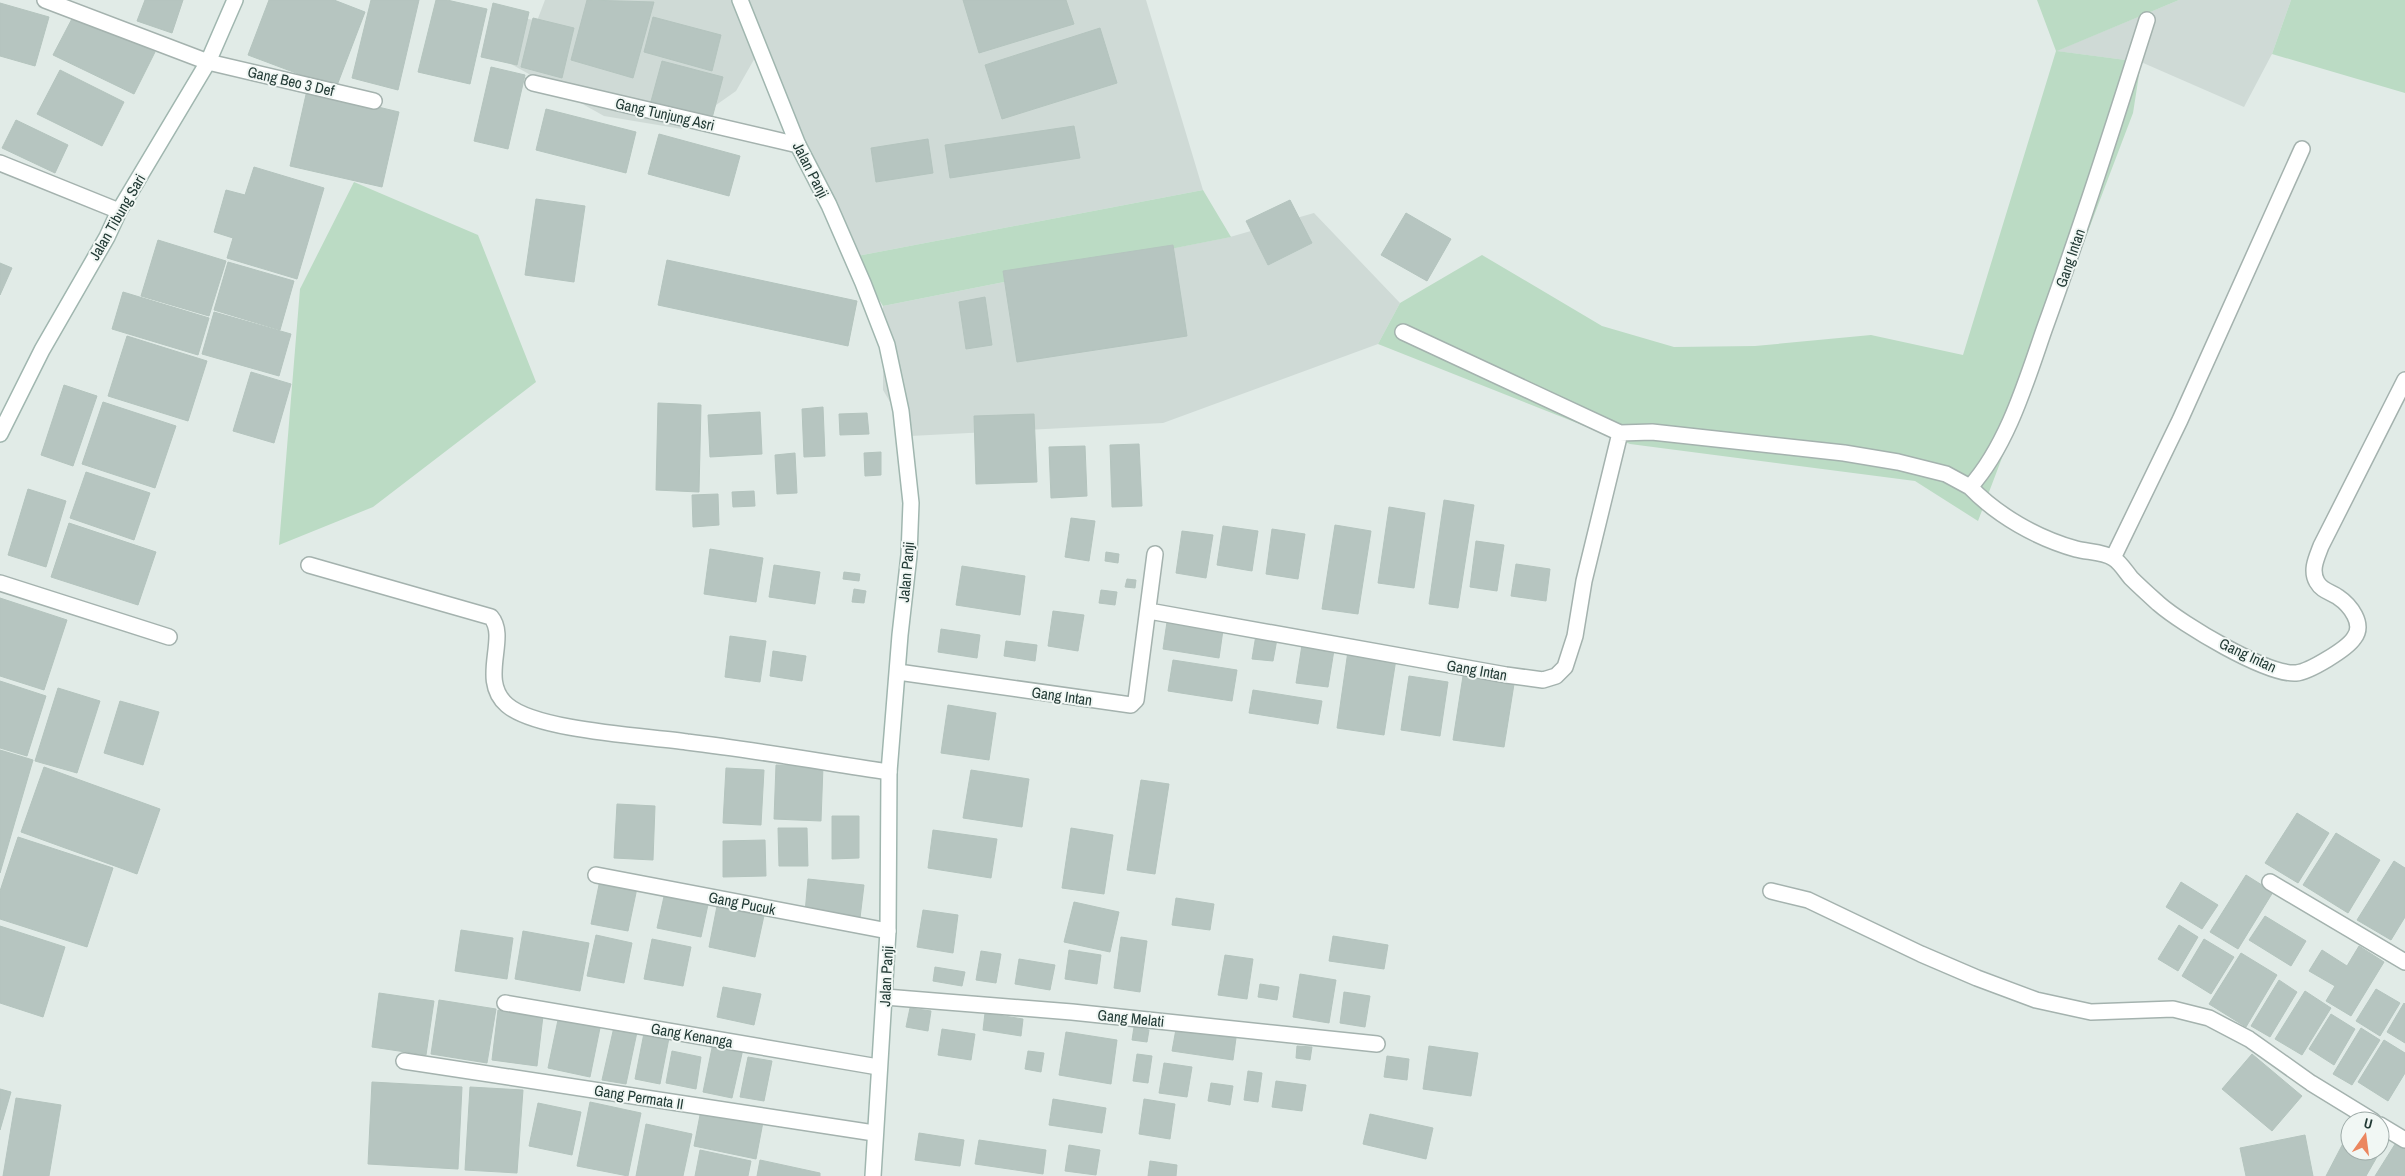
<svg xmlns="http://www.w3.org/2000/svg" width="2405" height="1176" font-family="'Archivo Narrow',sans-serif">
<rect width="100%" height="100%" fill="#e1ebe7"/>
<path fill="#cfdad6" d="M545 0H1146L1203 190 852 257 760 49 736 91 682 129 604 116 511 64 504 13 537 21Z
M2179 0H2291L2272 54 2244 107 2141 62 2056 51Z
M1314 213 1400 303 1378 344 1163 423 910 436 883 390V306L1230 237Z"/>
<path fill="#bbdbc4" d="M2037 0H2179L2057 51 2141 62 2133 113 1978 521 1915 481 1630 444 1378 344 1400 303 1482 255 1602 326 1674 347 1755 346 1871 335 1963 355 2056 51Z
M2291 0H2405V93L2272 54Z
M354 182 478 235 536 382 373 507 279 545 300 289Z
M1203 190 1231 237 883 306 852 257Z"/>
<path fill="#b6c5c0" stroke="#b4c4be" d="M145 0H183L172 33 137 21Z
M269 0H334L365 12 336 88 248 55Z
M371 0H419L398 90 352 78Z
M436 0H447L487 9 470 84 418 72Z
M587 0 654 2 633 78 571 60Z
M963 0H1066L1074 24 979 53Z
M0 3 49 17 35 66 0 56Z
M493 3 529 12 517 65 481 57Z
M75 13 155 52 134 94 53 55Z
M653 17 721 35 712 71 644 52Z
M533 18 574 28 562 78 521 67Z
M1100 28 1117 83 1002 119 985 65Z
M662 61 723 77 711 122 650 105Z
M491 67 525 75 508 149 474 141Z
M60 70 124 102 102 146 37 114Z
M307 90 399 112 382 187 290 166Z
M546 109 636 132 626 173 536 150Z
M16 120 68 145 55 173 2 148Z
M1074 126 1080 158 950 178 945 145Z
M659 134 740 156 729 196 648 174Z
M928 139 933 173 876 182 871 148Z
M254 167 324 188 297 279 227 258 233 238 214 232 226 190 245 195Z
M536 199 585 206 574 282 525 275Z
M1290 200 1312 243 1268 265 1246 221Z
M1406 213 1451 239 1427 281 1381 255Z
M158 240 226 261 209 316 141 296Z
M1173 245 1187 336 1017 362 1003 271Z
M667 260 857 301 848 346 658 305Z
M228 262 294 281 280 330 214 310Z
M0 263 12 268 0 295Z
M123 292 209 318 198 355 112 329Z
M985 297 992 345 966 349 959 302Z
M214 312 291 334 279 376 202 354Z
M127 336 207 361 188 421 108 396Z
M251 372 291 384 274 443 233 431Z
M64 385 97 396 73 466 41 455Z
M103 402 176 426 155 488 82 464Z
M658 403 701 405 699 492 656 490Z
M823 407 825 456 804 457 802 409Z
M760 412 762 454 710 457 708 415Z
M867 413 869 434 840 435 839 414Z
M1034 414 1037 482 976 484 974 416Z
M1139 444 1142 506 1112 507 1110 445Z
M1085 446 1087 496 1051 498 1049 447Z
M881 452V475L865 476 864 453Z
M795 453 797 493 777 494 775 455Z
M86 472 150 493 134 540 70 518Z
M28 489 66 501 46 567 8 555Z
M754 491 755 506 733 507 732 492Z
M718 494 719 525 693 527 692 495Z
M1444 500 1474 505 1458 608 1429 604Z
M1389 507 1425 513 1414 588 1378 583Z
M1071 518 1095 521 1089 561 1065 557Z
M69 523 156 552 138 605 51 577Z
M1335 525 1371 531 1358 614 1322 609Z
M1223 526 1258 531 1252 571 1217 565Z
M1272 529 1305 534 1298 579 1266 574Z
M1182 531 1213 535 1206 578 1176 573Z
M1476 541 1504 545 1497 591 1470 587Z
M710 549 763 558 756 602 704 594Z
M1106 552 1119 554 1118 563 1105 561Z
M1516 564 1550 569 1546 601 1511 596Z
M774 565 820 572 815 604 769 597Z
M962 566 1025 576 1020 615 956 605Z
M844 572 860 574 859 581 843 579Z
M1127 579 1136 580 1135 588 1125 587Z
M854 589 866 591 864 603 852 602Z
M1101 590 1117 592 1115 605 1099 603Z
M0 598 67 620 44 690 0 676Z
M1053 611 1084 615 1078 651 1048 646Z
M1167 622 1223 630 1219 658 1163 649Z
M941 629 980 635 977 658 938 652Z
M1256 635 1277 639 1273 661 1252 659Z
M730 636 766 641 760 682 725 677Z
M1006 641 1037 645 1035 661 1004 656Z
M1302 645 1334 650 1328 687 1296 683Z
M773 651 806 656 802 681 770 676Z
M1348 651 1396 659 1384 735 1337 728Z
M1173 660 1237 670 1232 701 1168 691Z
M1409 676 1448 682 1440 736 1401 730Z
M1463 676 1514 684 1504 747 1453 740Z
M0 681 46 696 27 756 0 748Z
M58 688 100 701 77 773 35 761Z
M1253 690 1322 701 1318 724 1249 713Z
M120 701 159 712 143 765 104 753Z
M948 705 996 713 989 760 941 753Z
M0 750 33 760 0 873Z
M776 765 823 766 821 821 774 819Z
M44 767 160 809 137 874 21 832Z
M726 768 764 770 761 825 723 823Z
M971 770 1029 779 1022 827 963 818Z
M1141 780 1169 784 1155 874 1127 870Z
M617 804 655 806 653 860 614 858Z
M2297 813 2329 833 2298 883 2265 863Z
M832 816H859V858L832 859Z
M778 828H807L808 866H779Z
M1071 828 1113 835 1104 894 1062 888Z
M933 830 997 839 991 878 928 868Z
M2336 833 2380 860 2348 913 2303 885Z
M18 837 113 868 87 947 0 919V891Z
M765 840 766 876 723 877V841Z
M2394 861 2405 868V917L2391 940 2357 920Z
M2246 875 2273 892 2238 949 2210 932Z
M808 879 864 885 860 918 805 913Z
M600 880 637 888 628 931 591 924Z
M2181 882 2218 905 2202 929 2166 907Z
M665 892 709 900 701 937 657 928Z
M1176 898 1214 904 1210 930 1172 925Z
M718 901 765 911 755 957 709 947Z
M1074 902 1119 912 1110 952 1064 942Z
M923 910 958 915 953 953 917 947Z
M2265 916 2306 941 2291 966 2249 940Z
M2179 925 2198 937 2178 971 2158 959Z
M0 926 65 947 43 1017 0 1003Z
M461 930 513 938 507 979 455 971Z
M523 931 589 943 580 991 515 979Z
M596 935 632 943 624 983 587 976Z
M1333 936 1388 945 1384 969 1329 961Z
M1121 937 1147 941 1140 992 1114 988Z
M652 939 691 947 683 986 644 979Z
M2204 939 2234 957 2211 994 2182 976Z
M2359 946 2384 962 2351 1016 2326 1001 2335 986 2309 971 2322 950 2347 966Z
M1069 950 1101 955 1097 984 1065 979Z
M981 951 1001 954 996 983 976 980Z
M2241 953 2277 975 2246 1027 2209 1004Z
M1225 955 1253 959 1247 999 1218 995Z
M1019 959 1055 965 1050 990 1015 984Z
M935 967 965 972 962 986 933 981Z
M1300 974 1336 980 1329 1023 1293 1017Z
M2279 980 2297 992 2270 1037 2251 1026Z
M1260 984 1279 987 1277 1000 1258 997Z
M723 987 761 994 754 1025 717 1017Z
M2376 989 2400 1003 2380 1036 2356 1021Z
M2305 991 2331 1008 2302 1055 2275 1039Z
M1344 992 1370 996 1365 1027 1340 1023Z
M379 993 434 1001 426 1055 372 1047Z
M439 1000 496 1009 487 1063 431 1054Z
M2404 1003 2405 1004V1043L2387 1032Z
M910 1008 931 1011 928 1031 906 1027Z
M498 1010 543 1016 537 1066 492 1060Z
M985 1013 1023 1019 1021 1036 983 1030Z
M2331 1014 2355 1029 2334 1065 2309 1049Z
M559 1015 601 1023 590 1077 548 1068Z
M614 1027 637 1032 626 1084 602 1080Z
M1134 1027 1149 1030 1147 1042 1132 1040Z
M2361 1028 2380 1040 2352 1085 2333 1074Z
M942 1029 975 1034 971 1060 938 1055Z
M1176 1029 1236 1038 1233 1060 1172 1051Z
M1066 1032 1117 1040 1111 1084 1059 1075Z
M644 1033 669 1038 660 1084 635 1079Z
M2384 1040 2405 1053V1073L2388 1101 2358 1082Z
M713 1043 743 1049 732 1098 703 1092Z
M1297 1046 1312 1047 1310 1060 1296 1058Z
M1429 1046 1478 1053 1471 1096 1423 1089Z
M672 1051 701 1057 696 1089 666 1083Z
M1028 1051 1044 1053 1041 1072 1025 1069Z
M1137 1054 1152 1056 1148 1083 1133 1081Z
M2252 1054 2302 1096 2272 1131 2222 1089Z
M1387 1056 1409 1059 1407 1080 1384 1077Z
M748 1057 772 1061 764 1101 740 1097Z
M1164 1063 1192 1067 1187 1097 1159 1093Z
M1248 1071 1262 1073 1258 1102 1244 1100Z
M1276 1081 1306 1085 1302 1111 1272 1107Z
M372 1082 462 1087 458 1169 368 1164Z
M1211 1083 1233 1086 1230 1105 1208 1101Z
M470 1087 523 1090 517 1173 465 1170Z
M0 1089 11 1092 0 1130Z
M16 1098 61 1105 49 1176H3Z
M1053 1099 1106 1108 1102 1133 1049 1125Z
M1144 1099 1175 1104 1170 1139 1139 1134Z
M590 1102 641 1113 628 1176 577 1166Z
M538 1103 581 1112 572 1155 529 1146Z
M701 1110 763 1122 756 1159 694 1146Z
M1370 1114 1433 1128 1426 1159 1363 1144Z
M646 1124 692 1134 683 1176H636Z
M2350 1130V1151H2380V1140L2385 1143 2366 1176H2326Z
M919 1133 964 1140 960 1166 915 1160Z
M2305 1135 2313 1176H2246L2240 1148Z
M979 1140 1046 1150 1043 1174 975 1164Z
M2397 1141 2405 1146V1176H2375Z
M1069 1145 1100 1150 1096 1175 1065 1171Z
M700 1150 751 1161 748 1176H695Z
M760 1160 820 1173V1176H757Z
M1150 1161 1177 1165 1176 1176H1148Z"/>
<g fill="none" stroke-linecap="round" stroke-linejoin="round">
<defs>
<path id="street" d="M45 0 208 62 374 101
M533 83 798 145
M0 163 119 211
M1403 332 1620 433 1652 432 1844 453 1898 462 1946 474 1970 487C2007 446 2026 382 2044 330 2081 228 2114 124 2147 20
M1970 487C1998 516 2037 538 2076 549 2087 552 2104 552 2113 558 2120 562 2126 572 2131 578 2140 587 2149 595 2159 604 2182 624 2266 675 2296 673 2309 672 2347 649 2354 638 2365 624 2350 605 2338 597 2331 592 2322 591 2317 582 2310 570 2317 557 2321 546L2405 380
M2113 558 2180 420 2302 149
M309 565 491 617C509 638 478 680 507 705 537 731 646 736 687 742 755 750 822 762 889 772
M0 583 169 637
M1149 611 1506 675 1543 680 1556 676 1565 667 1575 636 1584 581 1620 433
M898 672 1131 705 1136 700 1155 554
M596 875 888 931
M2270 882 2405 962
M1771 891 1808 900 1921 954 1977 978 2036 1000 2091 1012 2173 1009 2209 1018 2249 1039 2311 1083 2373 1121
M885 997 1072 1012 1377 1044
M505 1003 878 1067
M404 1061 874 1133
M2380 1125 2405 1140"/>
<path id="secondary" d="M740 0 798 145 829 205 863 283 887 345 901 411 911 503 909 555 900 635 889 772 888 931 873 1176
M0 434 42 350 107 237 119 211 208 62 235 0"/>
</defs>
<use href="#street" stroke="#a4b2ae" stroke-width="18"/>
<use href="#secondary" stroke="#a0b6af" stroke-width="18"/>
<use href="#street" stroke="#fff" stroke-width="15"/>
<use href="#secondary" stroke="#fff" stroke-width="15"/>
</g>
<g text-anchor="middle" dominant-baseline="central" stroke-width="4" stroke-linejoin="round" paint-order="stroke">
<g font-size="15" fill="#223a35" stroke="#f1f7f4">
<text transform="translate(291 81) rotate(13)">Gang Beo 3 Def</text>
<text transform="translate(665 114) rotate(13)">Gang Tunjung Asri</text>
<text transform="translate(811 170) rotate(63)">Jalan Panji</text>
<text transform="translate(117 217) rotate(-60)">Jalan Tibung Sari</text>
<text transform="translate(2070 258) rotate(-71)">Gang Intan</text>
<text transform="translate(906 572) rotate(-85)">Jalan Panji</text>
<text transform="translate(2248 655) rotate(25)">Gang Intan</text>
<text transform="translate(1477 670) rotate(10)">Gang Intan</text>
<text transform="translate(1062 696) rotate(8)">Gang Intan</text>
<text transform="translate(742 903) rotate(11)">Gang Pucuk</text>
<text transform="translate(886 976) rotate(-87)">Jalan Panji</text>
<text transform="translate(1131 1018) rotate(6)">Gang Melati</text>
<text transform="translate(692 1035) rotate(10)">Gang Kenanga</text>
<text transform="translate(639 1097) rotate(9)">Gang Permata II</text>
</g>
</g>
<g transform="translate(2365 1136) rotate(14)"><circle r="24" fill="#f1f7f4" stroke="#9eaba8"/>
<path d="M0-4L9 19L0 12L-9 19Z" fill="#eb865f"/>
<text y="-8" font-size="14" font-weight="bold" text-anchor="middle" fill="#223a35">U</text>
</g>
</svg>
